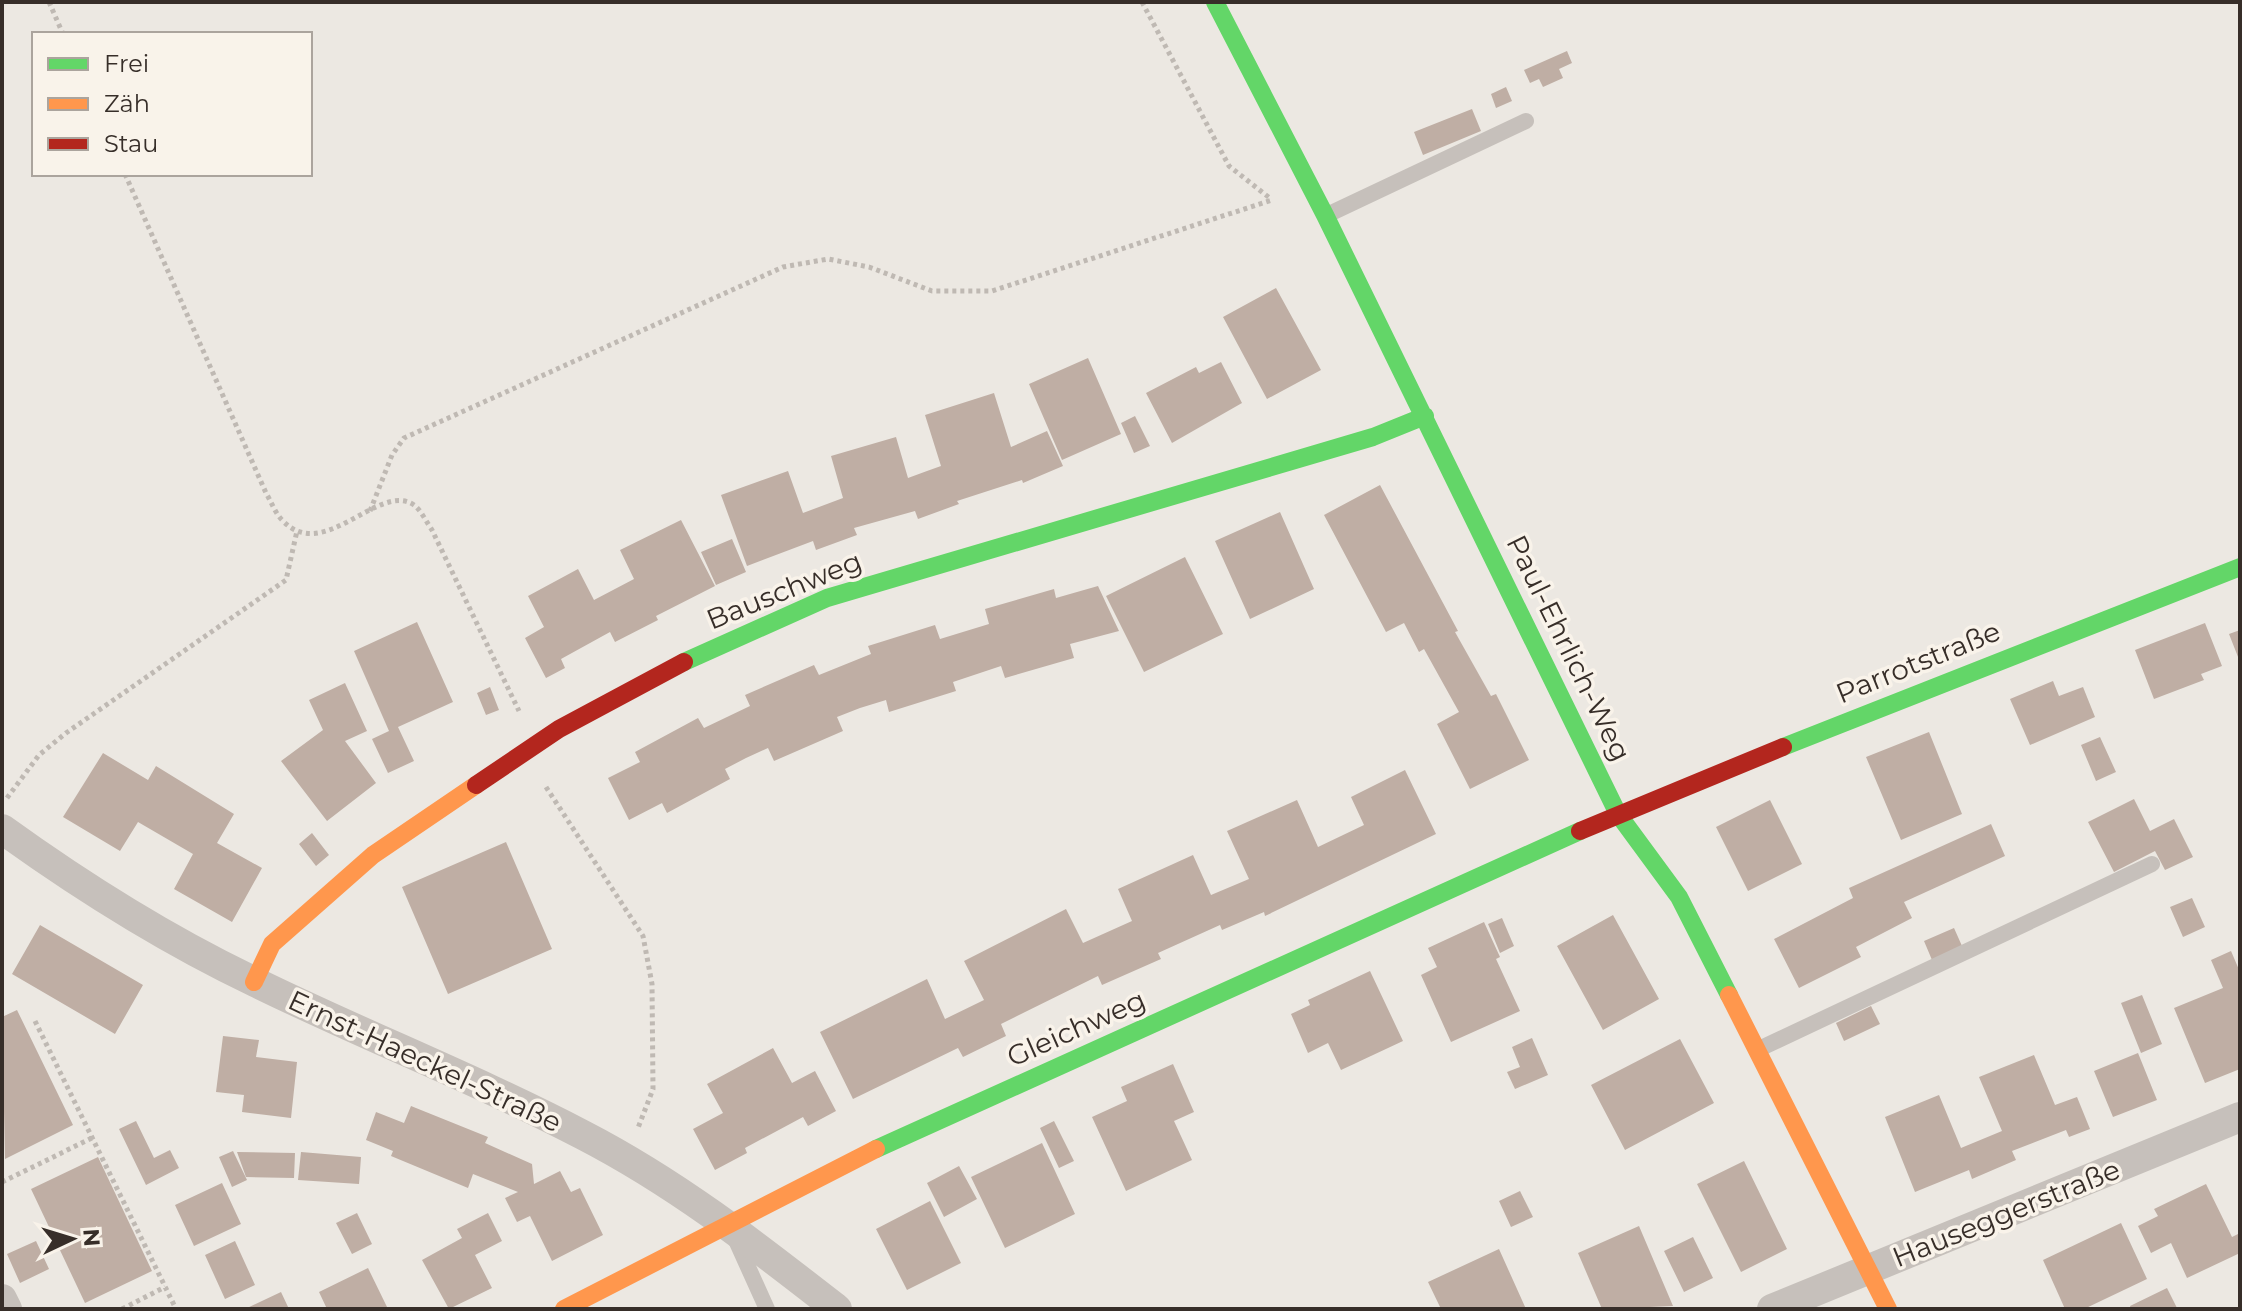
<svg xmlns="http://www.w3.org/2000/svg" width="2242" height="1311" font-family="Montserrat,sans-serif">
<rect width="100%" height="100%" fill="#ece8e2"/>
<path fill="#bfaea4" d="M1567 51 1572 63 1559 69 1563 78 1543 87 1539 79 1530 83 1524 70Z
M1506 87 1512 101 1496 108 1491 94Z
M1472 109 1481 131 1423 155 1414 132Z
M1276 288 1321 370 1267 399 1223 317Z
M1088 358 1121 434 1062 460 1029 384Z
M1221 362 1242 403 1172 443 1146 393 1196 367 1199 373Z
M994 393 1011 447 1047 431 1063 466 1023 483 1022 480 957 501 959 504 918 519 915 511 854 528 857 535 816 550 813 541 747 566 721 495 788 471 803 513 843 498 831 456 896 437 908 478 927 471 941 466 925 415Z
M1135 416 1150 446 1134 453 1121 423Z
M1380 485 1458 631 1455 632 1491 696 1496 694 1529 760 1470 789 1437 724 1459 712 1424 649 1419 652 1404 623 1386 632 1324 515Z
M1280 512 1314 589 1250 619 1215 541Z
M681 520 715 586 656 616 658 620 615 642 610 632 561 659 565 668 546 678 525 638 544 627 528 596 578 569 594 600 634 579 620 550Z
M732 539 746 572 716 585 701 552Z
M1185 557 1223 634 1144 672 1106 596Z
M1098 586 1119 631 1070 644 1074 658 1005 678 1001 666 953 682 956 691 889 712 886 700 860 708 837 717 843 731 774 761 768 748 746 758 725 769 730 779 667 813 662 803 629 820 608 778 640 762 635 752 698 718 704 728 750 706 745 695 814 665 819 675 871 654 868 646 935 625 940 639 989 624 985 609 1054 589 1056 598Z
M417 622 453 702 398 727 414 761 388 773 372 739 389 731 354 651Z
M2205 623 2222 666 2201 674 2204 680 2154 699 2135 650Z
M2240 630V662L2229 634Z
M2053 681 2059 696 2083 687 2095 717 2030 745 2010 699Z
M345 683 367 731 345 741 376 783 327 821 281 761 323 730 309 700Z
M490 687 499 710 486 715 477 693Z
M1929 732 1962 814 1901 840 1866 757Z
M2100 737 2116 772 2096 781 2081 745Z
M103 753 148 780 156 766 234 814 217 843 262 868 232 922 174 889 193 854 138 822 120 851 63 817Z
M1405 770 1436 834 1265 916 1264 912 1222 930 1220 925 1158 953 1161 959 1102 985 1098 976 1001 1024 1006 1036 963 1057 958 1048 853 1099 820 1032 927 979 945 1019 984 1000 964 961 1066 909 1083 943 1132 921 1118 889 1193 855 1211 895 1249 879 1227 831 1297 800 1318 847 1364 825 1351 797Z
M2134 799 2150 831 2174 819 2193 857 2165 870 2155 851 2114 872 2088 822Z
M1770 800 1802 864 1748 891 1716 827Z
M1991 824 2005 856 1904 902 1912 918 1856 947 1861 957 1799 988 1774 939 1853 898 1849 888Z
M312 833 329 855 316 866 299 844Z
M506 842 552 949 448 994 402 887Z
M2192 898 2205 927 2183 937 2170 907Z
M1613 915 1659 999 1603 1030 1557 946Z
M1502 918 1514 946 1500 953 1488 924Z
M1484 922 1500 957 1496 959 1520 1011 1451 1042 1421 975 1437 967 1428 948Z
M40 925 143 985 115 1034 12 974Z
M1954 928 1962 946 1932 960 1924 941Z
M2231 951 2240 972V1069L2205 1083 2174 1008 2223 988 2211 960Z
M1370 971 1403 1041 1341 1070 1328 1043 1308 1053 1291 1014 1310 1005 1308 1000Z
M2142 995 2162 1044 2141 1053 2121 1003Z
M1871 1006 1880 1024 1844 1041 1836 1023Z
M17 1010 73 1125 5 1159 2 1017Z
M223 1036 259 1040 256 1057 297 1062 291 1118 242 1112 244 1095 216 1092Z
M1532 1038 1548 1075 1515 1089 1507 1072 1520 1067 1512 1047Z
M1680 1039 1714 1103 1625 1150 1591 1085Z
M773 1048 792 1083 815 1071 836 1111 808 1126 803 1117 745 1148 747 1153 715 1170 693 1129 723 1113 707 1084Z
M2138 1053 2157 1100 2113 1117 2094 1071Z
M2034 1055 2055 1105 2077 1097 2090 1129 2069 1137 2066 1130 2012 1151 2016 1160 1972 1179 1969 1170 1915 1192 1885 1117 1939 1095 1961 1148 2002 1131 1979 1077Z
M1173 1064 1194 1112 1174 1121 1192 1160 1126 1191 1092 1117 1127 1101 1121 1087Z
M411 1106 488 1137 485 1143 532 1164 534 1184 560 1171 571 1192 580 1188 603 1235 552 1261 530 1216 517 1222 505 1198 518 1192 473 1174 468 1188 391 1156 393 1151 366 1140 376 1112 404 1123Z
M136 1121 154 1158 170 1150 179 1168 146 1185 119 1129Z
M1054 1121 1074 1161 1059 1168 1040 1128Z
M1042 1143 1075 1214 1005 1248 971 1177Z
M233 1151 247 1180 232 1187 219 1157Z
M237 1152 295 1153 294 1178 246 1177Z
M301 1152 361 1157 359 1184 298 1180Z
M98 1157 152 1271 85 1303 31 1189Z
M1744 1161 1787 1249 1741 1272 1697 1184Z
M959 1166 977 1199 944 1217 927 1183Z
M222 1183 241 1224 194 1246 175 1205Z
M2206 1184 2232 1237 2240 1233V1253L2187 1278 2171 1243 2151 1253 2138 1226 2158 1216 2154 1209Z
M1520 1191 1533 1217 1511 1227 1499 1201Z
M930 1201 961 1263 907 1290 876 1229Z
M357 1213 372 1244 352 1254 336 1223Z
M488 1213 502 1241 475 1255 492 1288 449 1309 422 1260 462 1238 457 1229Z
M2121 1223 2147 1279 2084 1309H2065L2043 1260Z
M1639 1226 1673 1306 1602 1309 1578 1253Z
M1693 1237 1713 1278 1684 1292 1664 1251Z
M36 1241 49 1269 20 1283 7 1254Z
M235 1241 255 1285 225 1299 205 1255Z
M1499 1249 1526 1309H1441L1428 1282Z
M368 1268 388 1309H327L319 1292Z
M2167 1288 2177 1308 2131 1309 2130 1306Z
M281 1292 289 1309H245Z"/>
<g fill="none" stroke-linecap="round" stroke-linejoin="round">
<path stroke="#bfb9b3" stroke-width="5" stroke-dasharray="4 4" stroke-linecap="butt" d="M49 2 63 34
M1142 2 1229 166 1271 199
M125 174 266 493C271 501 275 513 282 520 324 565 378 481 414 505 421 510 427 523 432 530L519 711
M370 511 392 455 404 438 783 267 828 259 869 267 932 291H992L1272 200
M546 787 643 936 652 984 653 1089 638 1128
M7 798 39 755 66 733 286 580 297 531
M35 1021 176 1309
M2 1182 94 1137
M122 1309 165 1287"/>
<path stroke="#c6c0bb" stroke-width="16" d="M1327 215 1526 121
M1759 1049 2152 864
M734 1236 767 1309"/>
<path stroke="#c6c0bb" stroke-width="30" d="M2 829C81 886 167 940 255 982 363 1035 476 1079 583 1135 676 1183 755 1245 837 1309
M2 1299 7 1309
M1772 1309 2240 1117"/>
<path stroke="#63d668" stroke-width="18" d="M1215 2 1325 215 1618 814 1679 897 1729 995
M684 662 827 598 1373 437 1425 416
M1783 747 2240 567
M876 1149 1580 831"/>
<path stroke="#ff974d" stroke-width="18" d="M254 982 272 944 373 855 476 785
M1729 995 1888 1309
M564 1309 876 1149"/>
<path stroke="#b3261e" stroke-width="18" d="M476 785 559 729 684 662
M1580 831 1783 747"/>
</g>
<g text-anchor="middle" dominant-baseline="central" stroke-width="7" stroke-linejoin="round" paint-order="stroke">
<g font-size="28" fill="#372e29" stroke="#f9f3ea">
<text transform="translate(784 590) rotate(-22)">Bauschweg</text>
<text transform="translate(1569 648) rotate(64)">Paul-Ehrlich-Weg</text>
<text transform="translate(1918 662) rotate(-22)">Parrotstraße</text>
<text transform="translate(1076 1028) rotate(-24)">Gleichweg</text>
<text transform="translate(425 1061) rotate(25)">Ernst-Haeckel-Straße</text>
<text transform="translate(2006 1213) rotate(-22)">Hauseggerstraße</text>
</g>
</g>
<rect width="2242" height="1311" fill="none" stroke="#372e29" stroke-width="8"/>
<rect x="32" y="32" width="280" height="144" fill="#f9f3ea" stroke="#aba49d" stroke-width="2"/>
<rect x="48" y="58" width="40" height="12" fill="#63d668" stroke="#aba49d" stroke-width="2"/>
<text x="104" y="72" font-size="24" fill="#372e29">Frei</text>
<rect x="48" y="98" width="40" height="12" fill="#ff974d" stroke="#aba49d" stroke-width="2"/>
<text x="104" y="112" font-size="24" fill="#372e29">Zäh</text>
<rect x="48" y="138" width="40" height="12" fill="#b3261e" stroke="#aba49d" stroke-width="2"/>
<text x="104" y="152" font-size="24" fill="#372e29">Stau</text>
<g transform="translate(72 1239) rotate(86)" stroke="#f9f3ea" stroke-width="6" paint-order="stroke">
<path d="M0-6L14 30L0 20L-14 30Z" fill="#372e29"/>
<text y="-12" font-size="22" font-weight="bold" text-anchor="middle" fill="#372e29">N</text>
</g>
</svg>
